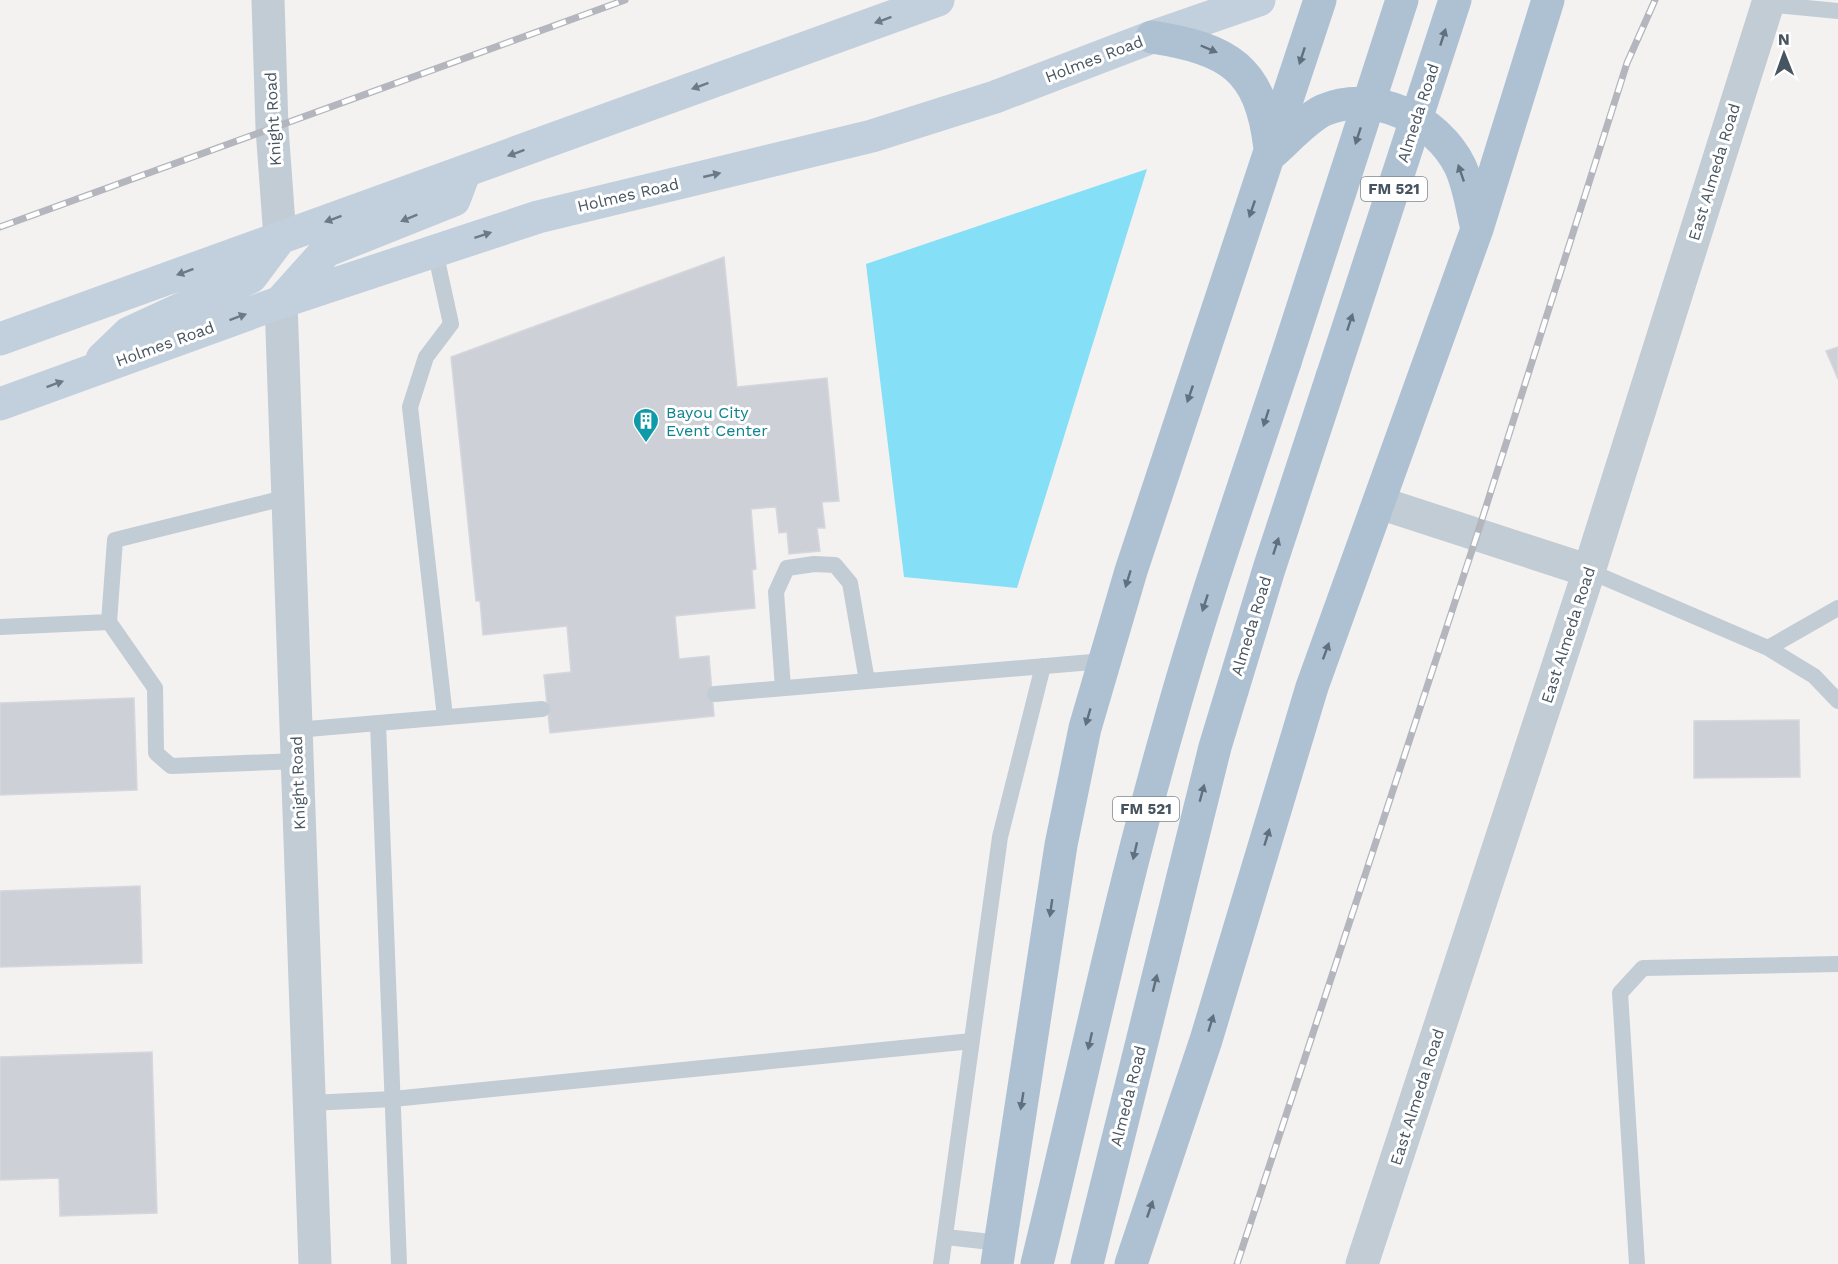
<svg xmlns="http://www.w3.org/2000/svg" width="1838" height="1264" font-family="'Work Sans',sans-serif">
<rect width="100%" height="100%" fill="#f4f1f1"/>
<path fill="#85dff6" d="M1147 169 1017 588 904 577 866 264Z"/>
<path fill="#cdd0d6" stroke="#d5d7dd" stroke-width="1.5" d="M724 257 737 387 827 378 839 501 822 502 825 528H817L820 551 789 554 787 532 779 533 776 507 751 509 756 569 752 570 755 608 675 616 679 659 709 656 714 716 550 733 544 675 571 672 567 626 483 635 480 601H476L451 357Z
M1838 347V379L1826 351Z
M134 698 137 790 0 795V703Z
M1799 720 1800 777 1694 778V721Z
M140 886 142 963 0 967V891Z
M152 1052 157 1213 60 1216 59 1178 0 1180V1057Z"/>
<g fill="none" stroke-linecap="round" stroke-linejoin="round">
<path stroke="#c1ccd4" stroke-width="16" d="M1766 4 1838 11
M435 251 451 324 426 357 410 407 445 717
M1589 571 1768 648 1838 608
M109 622 155 688 156 753 171 766 297 761
M0 627 109 622 115 540 288 497
M1768 648 1814 676 1838 701
M783 688 776 592 787 568 814 564 835 565 850 583 867 681
M715 694 1104 661
M378 723 399 1264
M296 730 542 709
M310 1103 393 1099 972 1041
M946 1237 1000 1243
M941 1264 1000 837 1043 666
M1637 1264 1620 993 1643 968 1838 964"/>
<path stroke="#c1ccd4" stroke-width="33" d="M268 0 272 128 280 238
M281 302 315 1264
M1380 503 1589 571
M1362 1264 1589 571 1769 0"/>
<path stroke="#c2cfdc" stroke-width="33" d="M282 300 326 251 454 200 465 171
M0 339 938 0
M102 359 129 333 251 277 280 238
M0 404 281 302 538 217 872 136 995 97 1152 37 1259 0"/>
<path stroke="#aec1d3" stroke-width="33" d="M1152 37C1228 49 1261 67 1270 149
M1271 154C1285 142 1308 117 1324 110 1374 89 1437 119 1460 166 1469 185 1472 209 1477 229
M997 1264 1061 845 1085 728 1131 571 1320 0
M1037 1264C1081 1084 1118 903 1169 725 1203 603 1245 483 1285 362
M1087 1264 1215 747 1269 569 1332 377
M1131 1264 1206 1040 1312 687 1477 229 1548 0"/>
<defs>
<path id="rail" d="M0 227 625 0
M1237 1264 1477 535 1627 63 1655 0"/>
</defs>
<use href="#rail" stroke="#b3b6bc" stroke-width="7"/>
<use href="#rail" stroke="#fff" stroke-width="4.5" stroke-dasharray="14" stroke-linecap="butt"/>
<path stroke="#aec1d3" stroke-width="33" d="M1285 362 1402 0
M1332 377 1455 0"/>
</g>
<defs><path id="oneway-solid" d="M-6-.8H1V-3.2L6.5 0L1 3.2V.8H-6Z" transform="scale(1.5)"/></defs>
<g fill="#6c7a86">
<use href="#oneway-solid" transform="translate(883 20) rotate(160)"/>
<use href="#oneway-solid" transform="translate(700 86) rotate(160)"/>
<use href="#oneway-solid" transform="translate(516 153) rotate(160)"/>
<use href="#oneway-solid" transform="translate(712 175) rotate(-13)"/>
<use href="#oneway-solid" transform="translate(409 218) rotate(158)"/>
<use href="#oneway-solid" transform="translate(333 219) rotate(160)"/>
<use href="#oneway-solid" transform="translate(483 235) rotate(-18)"/>
<use href="#oneway-solid" transform="translate(185 272) rotate(160)"/>
<use href="#oneway-solid" transform="translate(238 317) rotate(-20)"/>
<use href="#oneway-solid" transform="translate(55 384) rotate(-20)"/>
</g>
<g fill="#61707e">
<use href="#oneway-solid" transform="translate(1443 37) rotate(-72)"/>
<use href="#oneway-solid" transform="translate(1209 49) rotate(23)"/>
<use href="#oneway-solid" transform="translate(1302 56) rotate(108)"/>
<use href="#oneway-solid" transform="translate(1358 136) rotate(108)"/>
<use href="#oneway-solid" transform="translate(1461 173) rotate(-109)"/>
<use href="#oneway-solid" transform="translate(1252 209) rotate(109)"/>
<use href="#oneway-solid" transform="translate(1350 322) rotate(-72)"/>
<use href="#oneway-solid" transform="translate(1190 394) rotate(109)"/>
<use href="#oneway-solid" transform="translate(1266 418) rotate(108)"/>
<use href="#oneway-solid" transform="translate(1276 546) rotate(-72)"/>
<use href="#oneway-solid" transform="translate(1128 579) rotate(107)"/>
<use href="#oneway-solid" transform="translate(1205 603) rotate(108)"/>
<use href="#oneway-solid" transform="translate(1326 651) rotate(-70)"/>
<use href="#oneway-solid" transform="translate(1088 717) rotate(106)"/>
<use href="#oneway-solid" transform="translate(1202 793) rotate(-75)"/>
<use href="#oneway-solid" transform="translate(1267 837) rotate(-73)"/>
<use href="#oneway-solid" transform="translate(1135 851) rotate(103)"/>
<use href="#oneway-solid" transform="translate(1051 908) rotate(98)"/>
<use href="#oneway-solid" transform="translate(1155 983) rotate(-76)"/>
<use href="#oneway-solid" transform="translate(1211 1023) rotate(-73)"/>
<use href="#oneway-solid" transform="translate(1090 1041) rotate(103)"/>
<use href="#oneway-solid" transform="translate(1022 1101) rotate(99)"/>
<use href="#oneway-solid" transform="translate(1150 1209) rotate(-71)"/>
</g>
<defs>
<symbol id="building-pin" viewBox="-11 -11 22 30"><path d="M0 17L-7.5 6A9.5 9.5 0 1 1 7.5 6Z" fill="#0f9aa8" stroke="#fff"/><path d="M-4-6H4V6H1V3H-1V6H-4ZM-2.5-4.3h1.7v1.8h-1.7ZM.8-4.3h1.7v1.8H.8ZM-2.5-1h1.7V.8h-1.7ZM.8-1h1.7V.8H.8Z" fill="#fff"/></symbol>
</defs>
<g fill-rule="evenodd">
<use href="#building-pin" x="631" y="406" width="30" height="40"/>
</g>
<g text-anchor="middle" dominant-baseline="central" stroke-width="6" stroke-linejoin="round" paint-order="stroke">
<g fill="#fff" stroke="#7e8890" stroke-width="1.5">
<rect x="1361" y="177" width="66" height="24" rx="4.5"/>
<rect x="1113" y="797" width="66" height="24" rx="4.5"/>
</g>
<g font-size="15" font-weight="bold" fill="#475561">
<text x="1394" y="189">FM 521</text>
<text x="1146" y="809">FM 521</text>
</g>
<g font-size="16" fill="#475561" stroke="#fff">
<text transform="translate(1094 59) rotate(-21)">Holmes Road</text>
<text transform="translate(1418 113) rotate(-72)">Almeda Road</text>
<text transform="translate(273 119) rotate(-93)">Knight Road</text>
<text transform="translate(1714 172) rotate(-73)">East Almeda Road</text>
<text transform="translate(628 195) rotate(-13)">Holmes Road</text>
<text transform="translate(165 344) rotate(-20)">Holmes Road</text>
<text transform="translate(1251 626) rotate(-73)">Almeda Road</text>
<text transform="translate(1568 635) rotate(-72)">East Almeda Road</text>
<text transform="translate(298 783) rotate(-92)">Knight Road</text>
<text transform="translate(1128 1096) rotate(-76)">Almeda Road</text>
<text transform="translate(1417 1097) rotate(-72)">East Almeda Road</text>
</g>
<g font-size="16" fill="#0d838f" stroke="#fff" text-anchor="start">
<text x="666" y="412">Bayou City<tspan x="666" dy="18">Event Center</tspan></text>
</g>
</g>
<g transform="translate(1784 54) rotate(359)" stroke="#ffffff" stroke-width="4.5" paint-order="stroke">
<path d="M0-4.5L10 22L0 15L-10 22Z" fill="#475561"/>
<text y="-9" font-size="16" font-weight="bold" text-anchor="middle" fill="#475561">N</text>
</g>
</svg>
